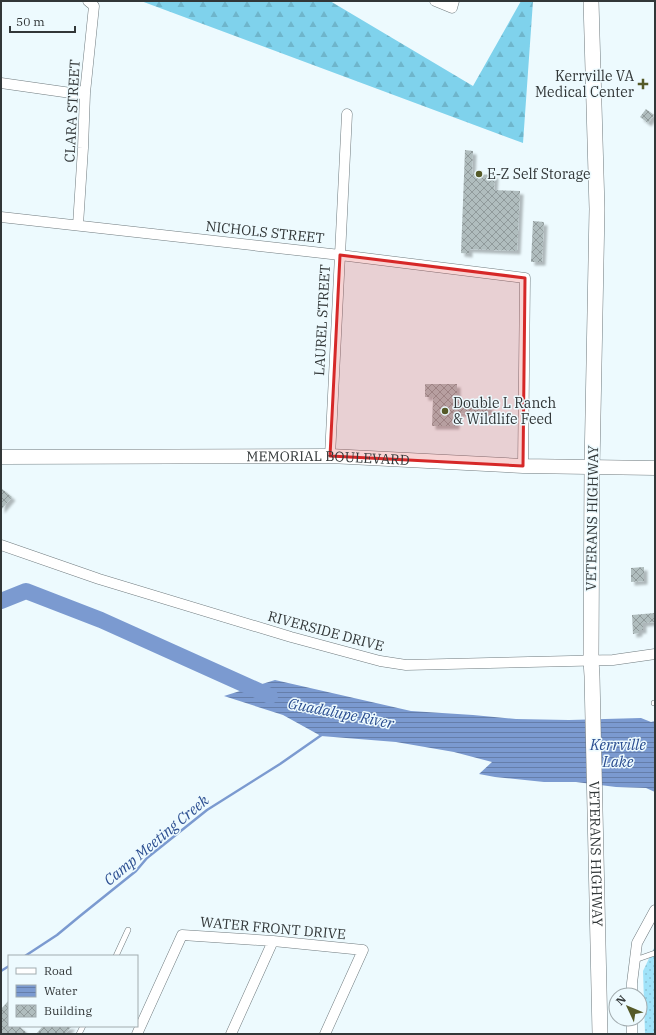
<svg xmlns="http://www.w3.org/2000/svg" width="656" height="1035" font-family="'IBM Plex Serif',serif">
<defs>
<pattern id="forest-firs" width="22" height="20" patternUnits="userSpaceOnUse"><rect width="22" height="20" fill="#7fd2ec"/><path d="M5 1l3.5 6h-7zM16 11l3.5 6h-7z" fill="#6eb5cb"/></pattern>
<pattern id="park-dots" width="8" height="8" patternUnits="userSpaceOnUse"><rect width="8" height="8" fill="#a0e3f9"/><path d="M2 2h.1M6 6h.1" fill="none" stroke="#8ac3d6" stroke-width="1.8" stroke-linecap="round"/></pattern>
<pattern id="water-rules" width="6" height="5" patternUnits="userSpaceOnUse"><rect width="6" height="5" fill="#7b9ad0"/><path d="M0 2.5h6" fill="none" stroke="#657eaa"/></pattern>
<pattern id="building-cross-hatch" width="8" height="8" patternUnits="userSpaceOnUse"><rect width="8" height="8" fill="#b0bdbe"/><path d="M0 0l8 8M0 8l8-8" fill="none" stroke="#909a9b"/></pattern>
<filter id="shadow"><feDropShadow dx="3.5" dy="3.5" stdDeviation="1" flood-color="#0004"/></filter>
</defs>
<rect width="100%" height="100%" fill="#edfafe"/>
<path fill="url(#forest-firs)" d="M141 1H330L473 86 521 1H533L523 143Z"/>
<path fill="url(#park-dots)" d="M655 946V1034H645L643 971Z"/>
<path fill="url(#water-rules)" d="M275 680 411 711 473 715 516 719 569 720 641 718 651 722 655 721V792L646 788 616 787 576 782H544L495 777 479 774 492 762 454 752 396 742 321 736 283 715 224 696Z"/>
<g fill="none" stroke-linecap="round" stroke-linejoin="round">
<path stroke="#7b9ad0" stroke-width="2.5" d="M25 956 57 935 80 916 136 871 147 858 207 810 280 764 323 734
M1 971 9 966"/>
<path stroke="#7b9ad0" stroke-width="16" d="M1 601 26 591 101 620 270 696"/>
</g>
<path fill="url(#building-cross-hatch)" filter="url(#shadow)" d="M646 109 654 115 648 123 640 117Z
M465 150 473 151 472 174 495 175 494 190 520 191 517 251 469 249V254L461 253Z
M533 221 544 222 542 262H531Z
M425 384H457V401L489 402V414L456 413V426H432L433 397H425Z
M1 488 12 497 1 510Z
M644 567V581L631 582V568Z
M655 613V622L643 623V630H639V633L633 634 632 615Z
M9 1000V1026H19L28 1034H1V1009Z
M43 1026H72L65 1034H36Z"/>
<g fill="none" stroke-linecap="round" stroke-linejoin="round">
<defs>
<path id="lane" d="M654 703H655
M116 956 128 930
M635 960 655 953
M79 1034 83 1026"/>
<path id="street" d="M435 1 452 8 454 1
M1 83 78 94 85 89
M1 217 340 255 525 278 523 466
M78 225 83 148 85 93 94 6 88 1
M330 456 347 114
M1 545 99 579 291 637 380 661 406 665 613 660 655 654
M632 995V983L637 943 655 910
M632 1019V1034
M137 1034 182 935 273 941 363 950 325 1034
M231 1034 273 941"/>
<g id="secondary">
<path id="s1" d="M1 457 330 456 523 466 655 468"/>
</g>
<g id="primary">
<path id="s2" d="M591 1 597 209 592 467 591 660 592 676 600 1034"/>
</g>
</defs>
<use href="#lane" stroke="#707b7f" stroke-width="6"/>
<use href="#street" stroke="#707b7f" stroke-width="11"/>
<use href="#secondary" stroke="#707b7f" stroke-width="15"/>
<use href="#primary" stroke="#707b7f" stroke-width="16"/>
<use href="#lane" stroke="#fff" stroke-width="5"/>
<use href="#street" stroke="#fff" stroke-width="10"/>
<use href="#secondary" stroke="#fff" stroke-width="14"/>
<use href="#primary" stroke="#fff" stroke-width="15"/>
</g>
<path fill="#d62828" fill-opacity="0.2" stroke="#d62828" stroke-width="3" stroke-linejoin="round" d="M340 255 525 278 523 466 330 456Z"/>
<g fill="#555a28" stroke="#edfafe" stroke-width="1.5">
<path d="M641 78h4v4h4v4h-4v4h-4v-4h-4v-4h4z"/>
<circle cx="479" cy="174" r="4"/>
<circle cx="445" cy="411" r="4"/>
</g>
<g text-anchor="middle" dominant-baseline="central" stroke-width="3" stroke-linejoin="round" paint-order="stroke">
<g font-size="14" fill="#323738" stroke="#edfafe" text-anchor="start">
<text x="634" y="76" text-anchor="end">Kerrville VA<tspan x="634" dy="16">Medical Center</tspan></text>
<text x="487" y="174">E-Z Self Storage</text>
<text x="453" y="403">Double L Ranch<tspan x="453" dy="16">&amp; Wildlife Feed</tspan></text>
</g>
<g font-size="14" fill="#323738" stroke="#edfafe">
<text transform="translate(72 111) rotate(-87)">CLARA STREET</text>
<text transform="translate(265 232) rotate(6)">NICHOLS STREET</text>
<text transform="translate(322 320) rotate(-87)">LAUREL STREET</text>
<text stroke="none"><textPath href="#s1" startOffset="327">MEMORIAL BOULEVARD</textPath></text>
<text transform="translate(592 518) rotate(-89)">VETERANS HIGHWAY</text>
<text transform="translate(326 631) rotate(15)">RIVERSIDE DRIVE</text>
<text stroke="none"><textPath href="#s2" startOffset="853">VETERANS HIGHWAY</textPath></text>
<text transform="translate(273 928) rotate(5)">WATER FRONT DRIVE</text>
</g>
<g font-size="15" font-style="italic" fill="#2a4d90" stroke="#edfafe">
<text transform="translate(341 713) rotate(11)">Guadalupe River</text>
<text x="618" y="744">Kerrville<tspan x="618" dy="17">Lake</tspan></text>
<text transform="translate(156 840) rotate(-40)">Camp Meeting Creek</text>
</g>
</g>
<rect width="656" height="1035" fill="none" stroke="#323738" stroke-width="4"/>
<rect x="8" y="955" width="130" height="72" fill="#edfafe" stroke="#a2acaf"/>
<rect x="16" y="968" width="20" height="6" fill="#ffffff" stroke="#a2acaf"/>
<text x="44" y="975" font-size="12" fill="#323738">Road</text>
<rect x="16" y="985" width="20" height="12" fill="url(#water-rules)" stroke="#a2acaf"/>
<text x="44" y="995" font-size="12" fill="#323738">Water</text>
<rect x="16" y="1005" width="20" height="12" fill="url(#building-cross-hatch)" stroke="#a2acaf"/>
<text x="44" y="1015" font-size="12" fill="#323738">Building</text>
<g transform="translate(628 1007) rotate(314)"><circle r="19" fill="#edfafe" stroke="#a2acaf"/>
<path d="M0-3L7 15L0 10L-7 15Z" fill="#555a28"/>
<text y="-6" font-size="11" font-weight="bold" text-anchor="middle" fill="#323738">N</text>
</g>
<path d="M10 26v6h65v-6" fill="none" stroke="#323738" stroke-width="2"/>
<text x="16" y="26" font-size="12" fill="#323738" stroke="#edfafe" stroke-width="3" paint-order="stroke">50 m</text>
</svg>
